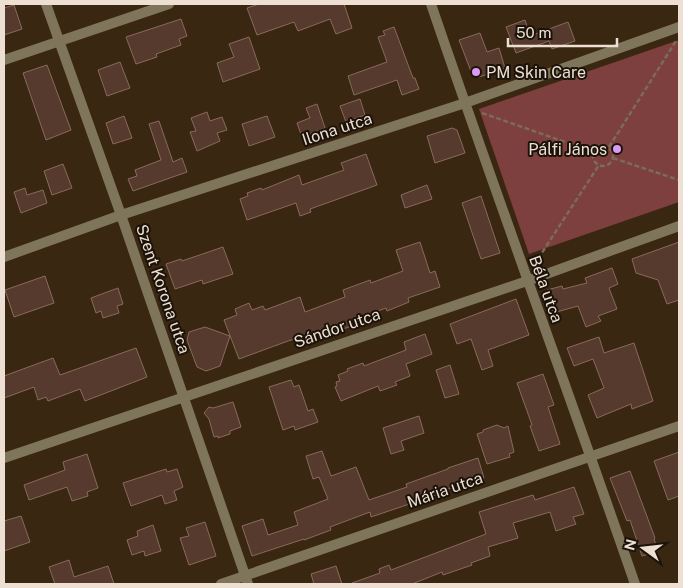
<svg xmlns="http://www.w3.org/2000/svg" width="683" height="588" font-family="'Public Sans',sans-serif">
<rect width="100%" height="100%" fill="#3a2712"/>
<path fill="#7d403e" d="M679 40V202L529 254 479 109Z"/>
<path fill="#553a2d" stroke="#896a5c" d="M259 4H344L352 28 336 34 330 19 298 31 294 22 257 35 247 8Z
M14 5 22 29 4 35V8Z
M181 19 187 36 179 39 181 45 156 54 157 57 136 64 126 37Z
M525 20 530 36 568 22 575 41 552 49 549 41 516 53 506 27Z
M394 27 413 78H415L419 89 402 95 397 80 354 95 348 76 387 62 378 37 385 35 383 31Z
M480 33 487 52 499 48 505 68 479 77 472 74 459 40Z
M249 37 260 69 223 82 217 63 234 57 229 44Z
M120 62 130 88 107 96 98 70Z
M47 65 71 130 46 140 23 73Z
M360 99 365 115 346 122 340 106Z
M317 104 325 128 302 137 297 123 310 118 306 108Z
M207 112 210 121 222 117 227 130 217 133 220 141 197 151 190 132 196 131 191 118Z
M124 116 132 138 113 144 106 123Z
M267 116 275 137 249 146 242 124Z
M159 121 173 162 182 158 187 172 133 191 128 179 137 176 135 170 161 160 149 124Z
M452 128 457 130 465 153 435 163 427 136Z
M366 154 377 185 310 209 311 212 300 216 296 203 247 220 240 199 248 196 247 193 261 188 262 190 299 175 302 185 344 170 341 163Z
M63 164 72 188 52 195 44 171Z
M427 185 432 199 405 208 401 195Z
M25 188 27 195 43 190 47 203 21 213 14 192Z
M481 196 500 253 481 259 462 203Z
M420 242 430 273 435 271 440 287 408 298 409 302 387 311 386 308 348 322 349 327 323 336 321 331 288 341 239 359 224 320 237 315 235 309 249 303 252 310 263 306 265 310 300 297 305 312 345 297 343 290 370 280 371 283 403 271 396 250Z
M679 242V300L667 304 658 280 636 273 632 259Z
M223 247 233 274 203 284 202 280 175 289 166 264 181 259 182 261Z
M612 268 618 284 609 288 617 309 598 316 601 321 586 327 578 306 553 313 547 290 562 286 563 289 587 283 585 278Z
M45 276 54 303 14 317 5 290Z
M118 288 123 304 117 306 119 313 103 318 101 311 96 313 91 298Z
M516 299 529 335 488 350 493 366 482 370 471 339 457 344 450 324Z
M205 327 230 336 220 366 206 371 197 367 187 340 189 332Z
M425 334 432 354 406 364 410 376 395 382 397 385 380 391 378 386 341 401 335 387 337 386 336 382 340 381 338 375 348 371 347 369 363 363 364 366 406 350 404 342Z
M599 337 604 353 634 343 653 401 632 409 631 404 597 418 588 395 604 388 593 359 574 366 567 348Z
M136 348 147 377 85 401 80 389 48 401 46 397 38 400 34 387 4 398V376L53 358 60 375Z
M450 365 459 394 445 398 436 370Z
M543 374 554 405 548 407 560 444 539 451 530 426 532 425 517 383Z
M291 380 294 387 299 385 308 411 313 409 318 422 295 430 294 426 283 430 269 387Z
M233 402 241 427 230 431V434L218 438V436L214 437 209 419 204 413 209 407 213 408Z
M419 416 424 433 401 441 404 450 391 454 383 428Z
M497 425 504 428 508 426 514 452 509 454 510 457 487 464 477 434 483 432V430Z
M322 451 331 476 356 467 369 500 407 487 406 484 448 469V468L478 458 484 478 435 493 436 495 371 517 370 512 330 527 331 530 304 540V539L252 556 242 526 263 519 268 535 298 525 294 512 328 499 319 477 313 479 306 456Z
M679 452V496L668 500 654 461Z
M87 454 98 488 87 492 88 496 72 501 67 487 29 500 24 485 65 470 63 462Z
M166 469 167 472 177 469 183 487 174 491 177 500 165 504 162 495 131 506 123 483Z
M630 471 655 538 654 539 658 551 642 556 630 520 627 521 610 478Z
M574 487 584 514 573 517 576 524 556 531 550 512 513 523 518 538 488 547 490 556 471 563 472 565 443 575 442 572 412 584H353L352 583 380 573 379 569 389 565 391 570 486 534 479 512 533 495 535 500Z
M21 516 30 542 4 551V521Z
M205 522 216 556 189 565 180 538 189 536 186 528Z
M153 525 161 551 145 556 144 551 132 555 127 540 138 536 137 531Z
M69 560 74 577 108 566 114 584H55L49 567Z
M336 566 342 584H314L311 574Z"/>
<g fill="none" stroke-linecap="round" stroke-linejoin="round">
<path stroke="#7c6b59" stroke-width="2.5" stroke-dasharray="5 2.5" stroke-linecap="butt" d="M482 113 594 152
M593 156a10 10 0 1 1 20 0a10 10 0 1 1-20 0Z
M609 147 676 41
M613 158 679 180
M534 265 599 165"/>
<path stroke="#7e755a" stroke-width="10" d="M46 4 121 215 248 584
M431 4C497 198 568 390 635 584
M4 60 169 4
M4 257 121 215 465 103 679 27
M4 458 527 281 679 226
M221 584 679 426"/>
</g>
<g fill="#da9af6" stroke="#1b1209" stroke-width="2">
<circle cx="476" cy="72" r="5"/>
<circle cx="617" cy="149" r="5"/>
</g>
<g text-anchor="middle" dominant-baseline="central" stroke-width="4" stroke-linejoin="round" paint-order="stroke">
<g font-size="16" fill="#ede0d3" stroke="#1b1209" text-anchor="start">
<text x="486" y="72">PM Skin Care</text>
<text x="607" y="149" text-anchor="end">Pálfi János</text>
</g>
<g font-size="16" fill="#ede0d3" stroke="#1b1209">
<text transform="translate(337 129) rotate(-18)">Ilona utca</text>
<text transform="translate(163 289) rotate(71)">Szent Korona utca</text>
<text transform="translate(546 289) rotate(70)">Béla utca</text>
<text transform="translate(337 328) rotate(-19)">Sándor utca</text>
<text transform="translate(445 490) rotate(-19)">Mária utca</text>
</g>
</g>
<rect width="683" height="588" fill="none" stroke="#ede0d3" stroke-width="10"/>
<g transform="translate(643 548) rotate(285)" stroke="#1b1209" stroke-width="4" paint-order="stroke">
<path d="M0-4L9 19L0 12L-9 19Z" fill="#ede0d3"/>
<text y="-8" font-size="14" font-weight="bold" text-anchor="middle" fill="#ede0d3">N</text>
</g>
<path d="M508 38v8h109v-8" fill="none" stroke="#ede0d3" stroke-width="2.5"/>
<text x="516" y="38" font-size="15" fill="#ede0d3" stroke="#1b1209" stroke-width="4" paint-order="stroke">50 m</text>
</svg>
